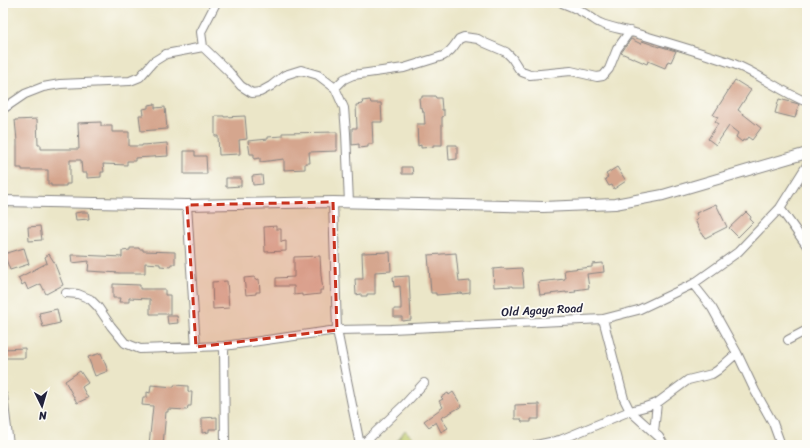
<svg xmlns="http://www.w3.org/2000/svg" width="810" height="448" font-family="Sriracha,sans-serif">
<rect width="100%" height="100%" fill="#fdfcf7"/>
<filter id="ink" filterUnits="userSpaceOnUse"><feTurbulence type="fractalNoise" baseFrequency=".025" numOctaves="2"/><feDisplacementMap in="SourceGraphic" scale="8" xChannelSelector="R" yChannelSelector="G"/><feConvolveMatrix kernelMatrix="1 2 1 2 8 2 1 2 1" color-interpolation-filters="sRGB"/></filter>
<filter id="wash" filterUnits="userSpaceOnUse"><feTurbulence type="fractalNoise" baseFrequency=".012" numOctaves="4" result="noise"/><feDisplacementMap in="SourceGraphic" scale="16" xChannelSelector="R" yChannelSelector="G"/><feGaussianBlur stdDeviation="0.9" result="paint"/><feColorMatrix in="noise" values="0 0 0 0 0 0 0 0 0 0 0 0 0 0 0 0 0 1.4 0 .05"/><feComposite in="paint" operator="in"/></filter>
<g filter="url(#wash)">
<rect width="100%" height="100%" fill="#ebe6c8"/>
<path fill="#c0cb6d" stroke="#717654" d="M405 430 420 445H394Z"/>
<g id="blocks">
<path fill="#d5a68e" d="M631 39 641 44 642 41 659 47V46L676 51 671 62 668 61 665 68 648 61 647 64 621 53Z
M735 80 751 90 738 110 761 128 752 140 748 137 745 141 743 140 742 142 736 137 738 133 729 126 716 145 708 139 718 124 715 122 718 117 713 115Z
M422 96H435L436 98H441L442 110H444V116L442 117V145H433V147L421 148V145L418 146 417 124H425L424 112H423L422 107 420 108 419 98H422Z
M779 99 799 104 795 118 775 113Z
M370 100 371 103H381L382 122H372L373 144H368V147L359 148V144L352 145V128H357L356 105 363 104 362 101Z
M155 104V108L165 107 167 129 141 131 139 115H144L143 109 148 108V105Z
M215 116H224V117L245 116 247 139 239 140 240 154 219 155 218 136H215Z
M37 119 38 145H41V149H79L78 123 101 122V126H112V132H129V146H142V145L167 143 168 156 135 158V161H127V165L103 164 104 172H101V177L87 178V173H82L81 160H70V184H66V186H51V184H48V170H22V168H17V141L15 120Z
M337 132V151L309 152 310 163H305V169L284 170V159L260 162V158L254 159V154H250L248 141 268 139V137L282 136V133Z
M448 145H457V159L449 160Z
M184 151H195V156H206L207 174H184Z
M402 167H412L413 174H402Z
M617 167 626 181 614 189 612 185 609 186 605 179 608 177 606 174Z
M262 175 263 184 253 185 252 176Z
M226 178H241V186L226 187Z
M716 204 727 227 705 238 702 233H701L695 220 698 218 696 213Z
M81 212H88L89 219 76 220 75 213Z
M746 212 751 217 750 219 753 222 738 237 729 228Z
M40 226 42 240 29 241 28 227Z
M276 226V229H281V242L286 241V251L265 252 264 227Z
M24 248 29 264 10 270 4 254Z
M130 248H139V249H143V251L175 252V264H171V267L160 266V264L145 263V273H120L88 271 89 261 72 263 71 255H80L122 257V251L130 250Z
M390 252 391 271 375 272V294H367V296H361V294L356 295 355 279H363L362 253Z
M456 253 459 282 470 281V293L462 294V293L436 295V293H431L428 255Z
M49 254 54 262 63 285 46 294 41 284 28 290 25 283 22 285 18 278 47 263 45 257Z
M320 256 321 275 323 290H320V294L302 296V294L294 295V286H276V278L294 277V257Z
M603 263 604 272 587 274 589 288 575 290 576 292 566 293V292L540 295 538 282 565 279 564 270 592 267V264Z
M504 268V269L522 268 524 287H513V286L494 287 493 269Z
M409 276 411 320 402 321V317H394V309H401V304L400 286 394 287 393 277Z
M255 277V280L259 279 260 292H256V294L246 295 244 278Z
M227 281 229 308 213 309 212 282Z
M113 284 140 285V289H165V295H170V314H150V299L129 298V302H119L120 298H113Z
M57 309 60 323 43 327 39 313Z
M167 316H177L178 323 168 324Z
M25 348V358H3V349Z
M101 353 108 371 95 376 88 357Z
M80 371 88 383 82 387 88 398 77 403 65 381Z
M151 385 174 387V385L188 386V392H192L191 406H188L187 410 168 409V412H166L163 445H149L153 406 142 405 143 397H147V392L150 393Z
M453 392 462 406 441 418 448 428 441 432 436 422 429 427 424 421 443 407 439 401 443 399 441 397 448 393 449 395Z
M539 404V419H531V422H522L521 419H515V405Z
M217 417V429H209V432L202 433V418Z"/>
</g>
</g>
<g filter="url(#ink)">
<use href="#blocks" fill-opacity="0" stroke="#868482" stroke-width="1"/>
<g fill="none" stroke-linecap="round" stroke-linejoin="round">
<defs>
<path id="minor" d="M216 3 201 32 203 47 229 72 241 86 252 93 260 92 271 86 285 75 301 70 318 75 335 88 344 108 346 133 349 203
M562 3C573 7 583 12 592 18 595 20 597 22 600 23 611 28 623 29 635 33 668 43 701 52 734 64 760 74 781 92 807 102
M335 88 344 79 353 75 404 68 443 56C451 52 454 46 459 39L464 37 478 39 485 43 506 52 512 58 519 69 522 72 530 75 571 71 597 77 603 76 609 69 617 49 630 31
M3 109 25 94 43 87 60 84 130 81 140 77 153 62 166 54 203 47
M333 202 337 330 360 445
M187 205 196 347
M780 208 807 246
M693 284 712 308 737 353 755 391 773 423 781 445
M66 293 78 294 90 299 98 307 111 326 125 343 140 349 224 346 337 330 391 329 603 319 638 310 693 284 738 252 780 208 807 165
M603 319 624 399 630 411 659 437 664 445
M788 340 807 330
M224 346 225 445
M3 396 9 445
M654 432 657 403
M362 445 405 404 424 383
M536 445 560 440
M557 445 560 440 630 411 645 407 657 403 688 380 712 374 718 370 737 353"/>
<path id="tertiary" d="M3 201 187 205 333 202 543 207 615 204 663 195 807 153"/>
</defs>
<use href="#minor" stroke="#868482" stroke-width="10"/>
<use href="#tertiary" stroke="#868482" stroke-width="12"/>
<use href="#minor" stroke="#fff" stroke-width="8"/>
<use href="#tertiary" stroke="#fff" stroke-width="10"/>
</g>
</g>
<path fill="#c8321e" fill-opacity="0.2" stroke="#c8321e" stroke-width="3" stroke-dasharray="8 5" stroke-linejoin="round" d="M333 202 337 330 196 347 187 205Z"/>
<g text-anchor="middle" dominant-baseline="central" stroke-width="3.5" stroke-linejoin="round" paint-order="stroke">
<g font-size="12" fill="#22223b" stroke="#fdfcf7">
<text transform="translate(542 310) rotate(-3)">Old Agaya Road</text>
</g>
</g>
<rect width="810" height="448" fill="none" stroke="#fdfcf7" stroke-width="16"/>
<g transform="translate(42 406) rotate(175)" stroke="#fdfcf7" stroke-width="3" paint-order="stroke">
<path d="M0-3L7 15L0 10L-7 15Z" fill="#22223b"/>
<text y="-6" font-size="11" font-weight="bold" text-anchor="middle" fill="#22223b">N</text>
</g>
</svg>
